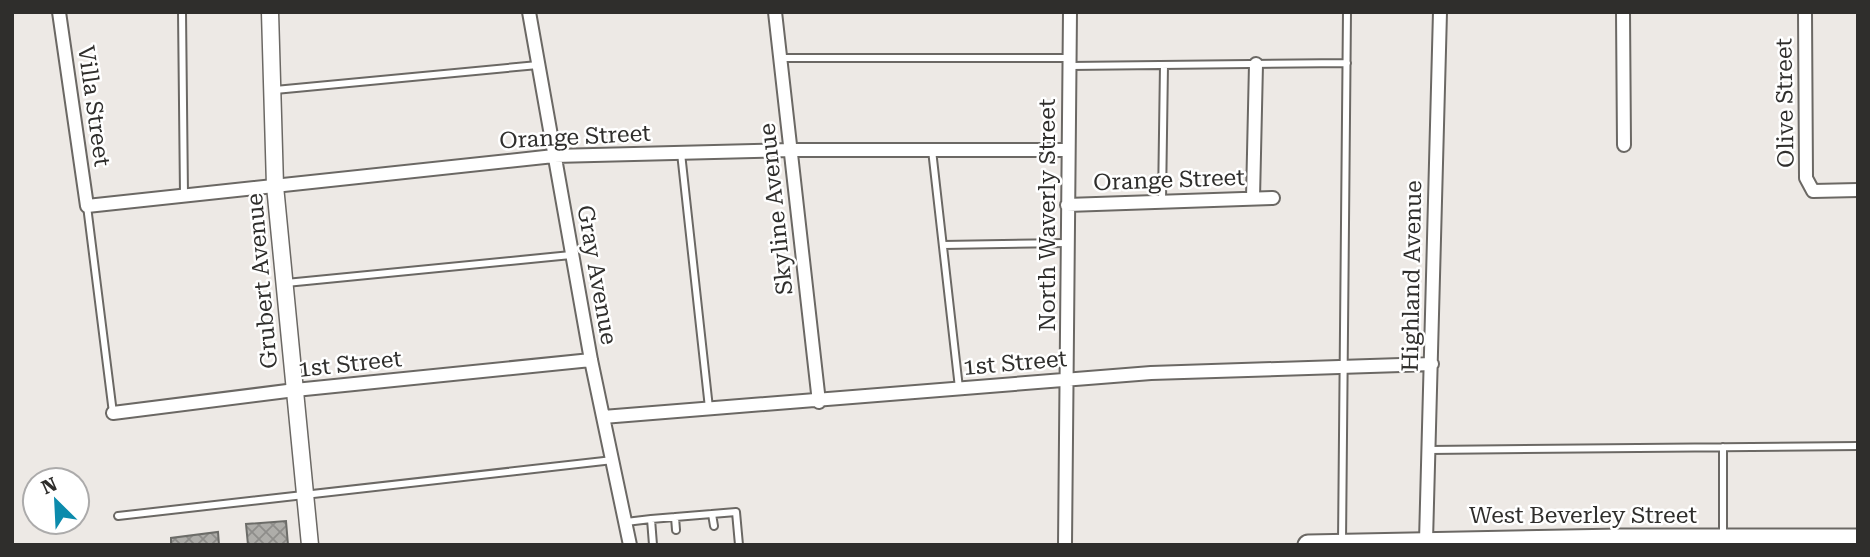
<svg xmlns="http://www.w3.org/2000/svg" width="1870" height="557" font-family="'Roboto Serif',serif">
<defs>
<pattern id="building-cross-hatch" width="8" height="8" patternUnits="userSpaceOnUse" patternTransform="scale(1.75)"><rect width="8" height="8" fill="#aeada9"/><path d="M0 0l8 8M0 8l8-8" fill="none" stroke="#8e8d8a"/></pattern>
</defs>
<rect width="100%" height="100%" fill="#ede9e5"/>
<path fill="url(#building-cross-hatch)" stroke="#6c6c68" stroke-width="2" d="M286 521 288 545H248L246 524Z
M218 532 219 545H171V538Z"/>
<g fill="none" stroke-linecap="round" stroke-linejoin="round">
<defs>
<path id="service" d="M182 12 184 195
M780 58H1069
M1070 66 1347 63
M275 90 538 65
M932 150 959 388
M681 153 709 408
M1162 201 1164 65
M87 206 113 413
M943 245 1067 243
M286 283 571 255
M1723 447V537
M1429 450 1858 446
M712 514 714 526
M118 516 613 460
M675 517 676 530
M626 522 651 519
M1342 542 1347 12
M653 545 651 519 736 512 739 545"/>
<path id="minor" d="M59 12 87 206 554 156 791 150H1068
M529 12 591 360 630 545
M775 12 819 402
M1623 12 1624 145
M1805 12 1806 178 1813 191 1858 190
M1253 198 1256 64
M1067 205 1273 198
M113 413 295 390 591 360
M603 417 1151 373 1432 364
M1426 541 1440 12
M1065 545 1070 12"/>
<path id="tertiary" d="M270 12 275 186 310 545"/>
<path id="primary" d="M1308 545 1620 539H1858"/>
</defs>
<use href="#service" stroke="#6b6864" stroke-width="10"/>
<use href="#minor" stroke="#6b6864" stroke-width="16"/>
<use href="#tertiary" stroke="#6b6864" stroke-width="19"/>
<use href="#primary" stroke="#6b6864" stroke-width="23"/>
<use href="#service" stroke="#fff" stroke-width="6"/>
<use href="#minor" stroke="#fff" stroke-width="12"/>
<use href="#tertiary" stroke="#fff" stroke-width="16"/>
<use href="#primary" stroke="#fff" stroke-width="19"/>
</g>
<g text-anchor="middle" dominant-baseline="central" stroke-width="5" stroke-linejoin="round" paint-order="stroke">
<g font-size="23" fill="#2f2e2c" stroke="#fff">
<text transform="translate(1785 103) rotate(-91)">Olive Street</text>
<text transform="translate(94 106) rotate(82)">Villa Street</text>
<text transform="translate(575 137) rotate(-3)">Orange Street</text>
<text transform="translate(1169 180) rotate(-2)">Orange Street</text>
<text transform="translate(776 209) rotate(-96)">Skyline Avenue</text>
<text transform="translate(1047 215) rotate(-90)">North Waverly Street</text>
<text transform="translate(597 275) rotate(80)">Gray Avenue</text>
<text transform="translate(1412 276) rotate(-89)">Highland Avenue</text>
<text transform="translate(262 281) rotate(-95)">Grubert Avenue</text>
<text transform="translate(1015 363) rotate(-5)">1st Street</text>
<text transform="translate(350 364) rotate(-6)">1st Street</text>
<text x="1583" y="515">West Beverley Street</text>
</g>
</g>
<rect width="1870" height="557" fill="none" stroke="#2f2e2c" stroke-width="28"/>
<g transform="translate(56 501) rotate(336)"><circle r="33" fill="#ffffff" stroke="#acabab" stroke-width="2"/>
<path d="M0-5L12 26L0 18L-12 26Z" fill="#0c8bac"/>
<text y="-10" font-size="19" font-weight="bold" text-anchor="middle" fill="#2f2e2c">N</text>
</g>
</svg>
